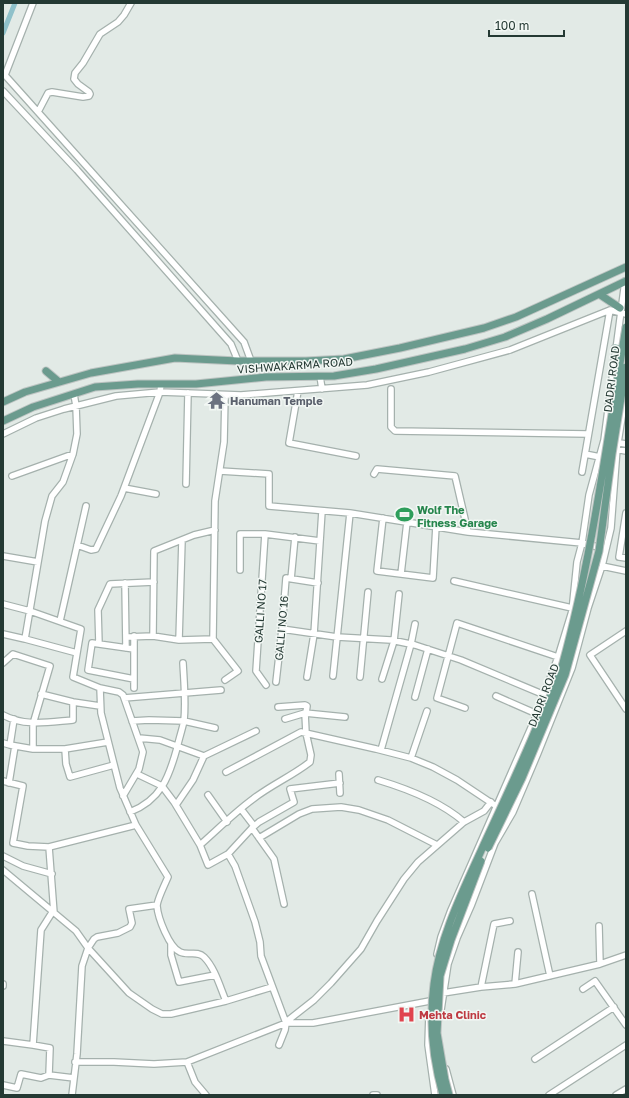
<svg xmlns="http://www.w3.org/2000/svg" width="629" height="1098" font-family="'Golos Text',sans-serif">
<rect width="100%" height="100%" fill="#e2eae6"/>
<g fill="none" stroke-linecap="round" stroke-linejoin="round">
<path stroke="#8fc1ca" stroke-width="5" d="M3 33 15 3"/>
<defs>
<path id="minor" d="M3 73 244 342 251 361
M5 75 33 3
M3 91 77 170 231 344 238 361
M38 112 48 93 52 92 83 97 89 96 90 94 89 92 78 84 74 79 75 73 83 63 100 34 118 22 124 15 131 3
M320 376 322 389
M391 389V427L395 431 588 434
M298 391 289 443 356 456
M225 395 224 442 215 501 213 639 238 671 225 680
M3 434 36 418 64 409 116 396 160 392 241 395 367 385 429 372 510 350 610 310 626 314
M614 442 626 444
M615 449 626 451
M585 454 600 457
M220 471 269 474V506L350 513 468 532 582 543 602 548
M582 472 610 310
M374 474 377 469 455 476 468 532
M12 476 73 454
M186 484 188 393
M124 488 156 494
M626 513 619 557 626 558
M383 518 377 571 433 578 436 526
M265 534 256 671 266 685
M77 545 91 550 96 549 121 496 160 392 161 384
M3 556 38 562
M602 566 626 571
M240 570V534H265L320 541
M401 574 407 522
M291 579 295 537
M454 581 572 608
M125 583 126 648
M3 604 30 611 81 629 73 677 100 688 101 713 120 788 136 825 168 877C165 884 157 900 157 906 158 918 169 947 180 952 188 956 197 950 204 957 215 968 220 987 226 1001
M60 621 86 506
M282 629 337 637 391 640 415 645 461 660 547 696
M626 631 590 655 626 709
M3 634 25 639 77 653
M134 636V688
M153 636 154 551 194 535 215 530
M126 637 153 636 179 640 213 639
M25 639 45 521 52 496 63 482 73 454 77 434 76 406 74 394
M179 640 182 540
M99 644 98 610 110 584 154 582
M3 663 13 654 50 666 33 724V749H65
M333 676 350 513
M307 677 314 634 322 511
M360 677 368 592
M134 679 88 670 92 643 134 649
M382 679 394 641 399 594
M276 682 282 629 286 578 318 583
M100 688 119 692 123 695 143 752 139 769 123 796
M41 694 73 702 100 706
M496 696 537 714
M415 697 428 649
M124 698 221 690
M278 707 305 705 307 706 306 713
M465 708 437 698 457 623 558 657
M3 715C25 727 49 722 73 720V702
M14 719 10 745 33 749
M285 719 305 713 345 717
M132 721 149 720 184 721 215 728
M139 738 160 740 204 756 256 731
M108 742 65 749 66 764 70 777 114 765
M3 743 10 745
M381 750 411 644 415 624
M411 758 427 711
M226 772 301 732 376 749 411 758 433 767 457 780 493 804
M137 774 162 786 174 802 200 845 208 865 228 854
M339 774 340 793
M378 780C408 789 440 801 464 822
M3 781 23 786 13 843 28 846 49 847
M9 783 15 746
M208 795 227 822
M176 805 193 780 204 756
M241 809 254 826
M130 812C161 800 169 777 177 748 179 739 182 730 184 721 186 702 184 682 183 663
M252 828 274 859 284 904
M259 838 299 814 312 809 341 807 359 810 388 820 437 845
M200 845C217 830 234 813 253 799 271 785 292 776 310 762L311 755 306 733 305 713
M3 856 23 866 52 874
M3 870 76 931 88 948 129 993 152 1009 162 1014H171L226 1001 272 987
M532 894 550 976
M53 911 41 930 33 1045 50 1048 49 1075 74 1078
M54 913 49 847 136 825
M599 926 600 964
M171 944V955L179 982 215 975
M437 954 441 937 451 910 537 714 558 657 572 611 577 562 582 543 589 495 604 440 625 281
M515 984 518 952
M3 986V984
M481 987 494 924 510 921
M583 989 595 981 626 1025
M443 993 481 987 515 984 600 964 626 955
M441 1010 448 964 457 938 471 906 495 843 513 812 538 753 572 668 588 608 602 566 611 528 617 449 626 392
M429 1014 428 1045 435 1095
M286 1022 314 1000 331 983 361 949 377 921 404 879 418 862 464 822 484 811 491 802
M3 1041 33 1045
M279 1045 285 1030 286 1023 261 956 260 942 255 922 235 866 228 854 252 828 259 822 294 802 290 789 340 783
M535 1059 614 1007
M75 1062H114L154 1064 187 1062 286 1023H313L435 1000
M187 1062 195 1082 206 1095
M446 1069 453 1095
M3 1085 17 1088 21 1074 41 1078 49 1075
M72 1095 77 1054 82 966 88 948 94 939 97 937 118 933 130 927 132 923 129 909 157 905
M373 1095H377
M549 1095 626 1045
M616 1095 626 1089"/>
<path id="major" d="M599 294 620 308
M615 348 626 350
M46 371 59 382
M3 402 25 392 91 373 175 358 238 361H306L344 359 400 348 484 328 516 317 626 267
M3 421 33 407 95 387 138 384H196L266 377 334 376 376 369 465 349 505 337 547 319 626 281"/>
</defs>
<use href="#minor" stroke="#a5b1ad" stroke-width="8"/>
<use href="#major" stroke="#bdc4c2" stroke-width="9"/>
<use href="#minor" stroke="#fff" stroke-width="5.5"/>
<use href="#major" stroke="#6b9b8e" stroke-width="7"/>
<defs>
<path id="major-bridge" d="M488 848 522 778 565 675 599 551 612 454 626 367
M443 1095C433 1059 429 1021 434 984 440 937 462 893 481 851 501 807 522 764 540 719 548 701 558 682 563 663 593 553 607 440 626 327
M449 1095 445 1080 437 1033 440 976 451 940 481 861"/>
</defs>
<use href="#major-bridge" stroke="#bdc4c2" stroke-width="9" stroke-linecap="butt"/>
<use href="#major-bridge" stroke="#6b9b8e" stroke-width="7"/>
</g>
<defs>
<symbol id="temple-bare" viewBox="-9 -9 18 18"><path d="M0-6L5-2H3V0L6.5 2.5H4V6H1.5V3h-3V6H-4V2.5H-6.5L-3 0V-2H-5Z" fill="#6b7280" stroke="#f2f7f4" stroke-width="2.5" paint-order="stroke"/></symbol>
<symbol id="stadium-bare" viewBox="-9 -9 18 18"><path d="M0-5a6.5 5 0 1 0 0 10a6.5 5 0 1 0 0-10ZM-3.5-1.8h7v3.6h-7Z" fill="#2e9e5b" stroke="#f2f7f4" stroke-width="2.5" paint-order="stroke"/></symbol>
<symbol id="hospital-bare" viewBox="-9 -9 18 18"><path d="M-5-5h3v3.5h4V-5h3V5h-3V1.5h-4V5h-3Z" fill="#e0444e" stroke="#f2f7f4" stroke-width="2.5" paint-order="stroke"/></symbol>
</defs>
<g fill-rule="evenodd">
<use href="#temple-bare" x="204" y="388" width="25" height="25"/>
<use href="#stadium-bare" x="392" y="502" width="25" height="25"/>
<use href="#hospital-bare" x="394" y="1002" width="25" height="25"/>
</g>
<g text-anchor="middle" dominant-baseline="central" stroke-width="3" stroke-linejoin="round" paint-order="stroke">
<g font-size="11" fill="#243933" stroke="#f2f7f4">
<text transform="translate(295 365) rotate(-4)">VISHWAKARMA ROAD</text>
<text transform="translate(611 379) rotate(-83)">DADRI ROAD</text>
<text transform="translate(260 611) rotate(-86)">GALLI NO 17</text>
<text transform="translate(281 628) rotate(-85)">GALLI NO 16</text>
<text transform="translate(543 695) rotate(-69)">DADRI ROAD</text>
</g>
<g font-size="11" font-weight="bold" fill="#5b616d" stroke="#f2f7f4" text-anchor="start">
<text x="230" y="400">Hanuman Temple</text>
</g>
<g font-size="11" font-weight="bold" fill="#27864d" stroke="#f2f7f4" text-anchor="start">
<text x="417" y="509">Wolf The<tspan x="417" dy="13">Fitness Garage</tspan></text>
</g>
<g font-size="11" font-weight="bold" fill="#be3a42" stroke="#f2f7f4" text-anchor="start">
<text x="419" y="1014">Mehta Clinic</text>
</g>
</g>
<rect width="629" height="1098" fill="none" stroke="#243933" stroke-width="8"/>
<path d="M489 30v6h75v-6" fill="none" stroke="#243933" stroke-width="2"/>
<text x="495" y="30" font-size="12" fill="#243933" stroke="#f2f7f4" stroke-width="3" paint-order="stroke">100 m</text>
</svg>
